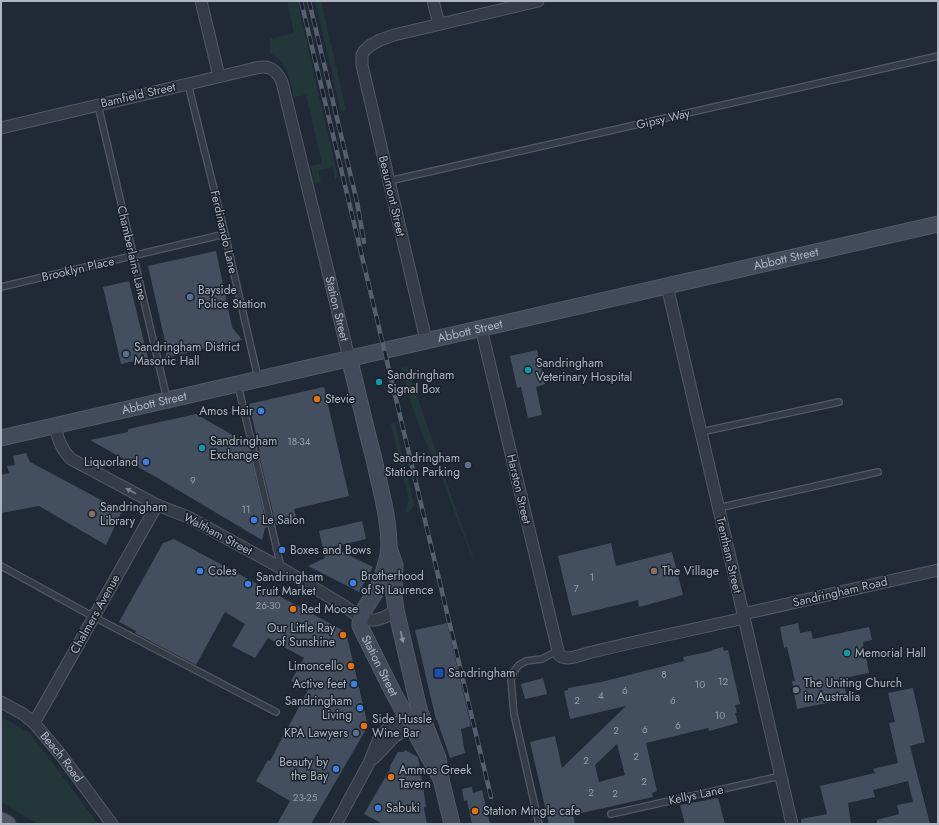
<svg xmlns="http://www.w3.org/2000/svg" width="939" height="825" font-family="Jost,sans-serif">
<rect width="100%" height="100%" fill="#202a36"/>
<path fill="#233738" d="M287 1H297L338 178 335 179 333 167 318 171 321 182 315 183 310 166 322 163 306 95 294 97 287 71 281 61 270 53V39L294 33Z
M315 1H321L346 110 341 111Z
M407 367 478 573 441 476 424 438 411 403 401 368Z
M395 423 414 505 409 512H405L409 500 391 424Z
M1 717 30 733 98 824H38L1 802Z"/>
<path fill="#434f5e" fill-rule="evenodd" d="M216 251 232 327 242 340 165 358 167 350 148 266Z
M129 281 148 358 121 364 103 287Z
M537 350 545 384 536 387 542 415 528 418 521 387 517 388 510 356Z
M324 387 349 496 294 509 297 520 276 525 258 450 260 452 249 404Z
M196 414 248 444 267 527 265 528 262 540 161 480 90 440 128 432V429Z
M26 453 30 462 122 511 106 545 39 506 1 513V475L9 473 7 466 15 465 13 456Z
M362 521 366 539 332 547 373 567 359 592 308 566 325 558 319 531Z
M174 539 346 632 368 726 311 824H277L290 801 256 781 268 760 270 761 308 690 291 681 304 658 268 638 255 658 232 646 245 624 225 612 196 665 135 633 136 631 119 622 163 543Z
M611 543 616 566 672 552 683 595 639 607 638 600 572 616 558 556Z
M447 623 471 726 461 729 465 753 450 758 437 720H436L415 630Z
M798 623 800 633 811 631 813 639 869 627 872 640 863 642 869 673 843 678 847 699 797 709 792 681H795L787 647 784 648 780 627Z
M723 647 724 651 728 650 740 704 735 705 737 713H735L738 723 709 731 708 728 646 743 657 791 652 793 653 797 573 815 575 824H549L530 742 555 736 562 768 626 706 570 719 564 691 568 690V688L601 682 684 661 683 657 712 651V650ZM617 744 625 775 599 782 595 765Z
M543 678 547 694 525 699 521 684Z
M913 688 925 742 910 746 930 824H877V820L899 814 897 805 913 802 908 781 873 790 875 797 848 803 851 824H801V819L827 814 820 786 875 773 873 769 898 763 889 723 895 722 888 693Z
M405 750 418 757 426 806 424 808 427 824H383L364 814 390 769V766L398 752H404Z
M472 787 473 793 482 790 490 824H472L467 800 464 801 462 789Z
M718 798 725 824H685L680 805Z"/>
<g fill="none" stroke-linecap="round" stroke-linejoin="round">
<defs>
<path id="lane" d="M188 84 225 234 258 378
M98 105 167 399
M389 181 938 56
M1 287 225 234
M238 385 281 567
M701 432 839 402
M718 508 878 472
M1 566 94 617 276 712
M611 814 781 776
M539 824 514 714 511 680 514 671 519 665 526 661 542 659 557 651"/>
<g id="street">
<path d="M201 1 219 76"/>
<path d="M433 1 439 24"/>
<path id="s1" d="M1 128 252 69C266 65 275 66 282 82L349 358"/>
<path d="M667 286 792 824"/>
<path d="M481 328 559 655C566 662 580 655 588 653 640 640 692 630 744 618"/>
<path d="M426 340 362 65V55L364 51 371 45 380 40 394 35 538 1"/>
<path d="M55 426C58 439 61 449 71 459L157 505 188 517 281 568 343 605 361 618 370 620H376L385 617 396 610"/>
<path d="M743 614 938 570"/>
<path id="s2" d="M1 702 23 714 34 723 61 755 112 824"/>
<path d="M34 723 157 505"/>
<path d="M374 758 395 736 412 727"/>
<path d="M336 824 369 763 380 736 388 728 407 717"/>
</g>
<g id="secondary">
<path id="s3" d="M349 358C358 392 365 426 374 459 380 488 389 517 389 547 389 556 381 582 376 591 370 602 359 612 360 626L394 694 441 779"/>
<path id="s4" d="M1 438 938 224"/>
<path d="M389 548 395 565 394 595 396 610 419 709 438 758 441 779 452 824"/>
</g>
<path id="primary" d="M1 821 7 824"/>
</defs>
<use href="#lane" stroke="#515965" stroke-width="8"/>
<use href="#street" stroke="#515965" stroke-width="13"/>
<use href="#secondary" stroke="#515965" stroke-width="17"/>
<use href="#primary" stroke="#3d4550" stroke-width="19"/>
<use href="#lane" stroke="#343c47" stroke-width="5.5"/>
<use href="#street" stroke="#343c47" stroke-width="11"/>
<use href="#secondary" stroke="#424b5a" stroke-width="15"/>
<use href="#primary" stroke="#515b67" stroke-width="17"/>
<defs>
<path id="rail" d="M301 1 491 797
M309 1 357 202 364 242"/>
</defs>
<use href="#rail" stroke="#55606e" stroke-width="4.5"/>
<use href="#rail" stroke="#19212b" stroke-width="3" stroke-dasharray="9" stroke-linecap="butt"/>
</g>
<defs><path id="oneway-solid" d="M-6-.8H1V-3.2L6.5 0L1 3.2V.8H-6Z"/></defs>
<use fill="#777f8c" href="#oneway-solid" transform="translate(131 491) rotate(-152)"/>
<use fill="#88919f" href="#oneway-solid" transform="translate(402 637) rotate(77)"/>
<g fill="#5c6f8a" stroke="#19212b" stroke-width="1.5">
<circle cx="190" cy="297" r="4"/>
<circle cx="126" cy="354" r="4"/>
<circle cx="468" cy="465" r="4"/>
<circle cx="356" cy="733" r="4"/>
</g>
<g fill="#0f9aa8" stroke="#19212b" stroke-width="1.5">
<circle cx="528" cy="370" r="4"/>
<circle cx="379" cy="382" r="4"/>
<circle cx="202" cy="448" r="4"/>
<circle cx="847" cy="653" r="4"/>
</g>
<g fill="#e8710a" stroke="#19212b" stroke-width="1.5">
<circle cx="317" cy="399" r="4"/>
<circle cx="293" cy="609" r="4"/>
<circle cx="343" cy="635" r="4"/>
<circle cx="351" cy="666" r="4"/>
<circle cx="364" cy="726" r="4"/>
<circle cx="391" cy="777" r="4"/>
<circle cx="475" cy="811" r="4"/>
</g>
<g fill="#3f7fe0" stroke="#19212b" stroke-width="1.5">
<circle cx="261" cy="411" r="4"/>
<circle cx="146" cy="462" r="4"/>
<circle cx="254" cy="520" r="4"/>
<circle cx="282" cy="550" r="4"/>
<circle cx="200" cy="571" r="4"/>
<circle cx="353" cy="583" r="4"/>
<circle cx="248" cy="584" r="4"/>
<circle cx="354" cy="684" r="4"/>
<circle cx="360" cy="708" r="4"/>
<circle cx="336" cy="769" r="4"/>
<circle cx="378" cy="808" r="4"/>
</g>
<g fill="#8d6e63" stroke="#19212b" stroke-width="1.5">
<circle cx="92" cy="514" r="4"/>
<circle cx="654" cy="571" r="4"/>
</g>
<rect fill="#1a4fb4" stroke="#19212b" stroke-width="1.5" x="434" y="668" width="10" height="10" rx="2"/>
<circle fill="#6b7280" stroke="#19212b" stroke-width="1.5" cx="796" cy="690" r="4"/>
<g text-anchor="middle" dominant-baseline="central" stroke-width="3" stroke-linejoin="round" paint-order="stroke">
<g font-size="10" fill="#939caa">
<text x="299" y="441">18-34</text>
<text x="193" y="480">9</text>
<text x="246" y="509">11</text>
<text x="592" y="577">1</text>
<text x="576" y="588">7</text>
<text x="268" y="605">26-30</text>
<text x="664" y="674">8</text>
<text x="723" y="681">12</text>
<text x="700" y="684">10</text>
<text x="625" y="690">6</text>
<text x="601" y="695">4</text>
<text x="577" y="700">2</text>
<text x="673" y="700">6</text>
<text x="720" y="715">10</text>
<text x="678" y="725">6</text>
<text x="645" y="729">6</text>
<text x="616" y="730">2</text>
<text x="636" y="756">2</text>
<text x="586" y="760">2</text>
<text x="644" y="781">2</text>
<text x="591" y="792">2</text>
<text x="615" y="793">2</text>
<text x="305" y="797">23-25</text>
</g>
<g font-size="12" fill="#aeb6c4" stroke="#19212b">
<text transform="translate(138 95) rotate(-13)">Bamfield Street</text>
<text transform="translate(663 119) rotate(-13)">Gipsy Way</text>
<text transform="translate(392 196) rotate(77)">Beaumont Street</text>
<text transform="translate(224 232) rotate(77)">Ferdinando Lane</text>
<text transform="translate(132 253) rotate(77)">Chamberlains Lane</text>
<text stroke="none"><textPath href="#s4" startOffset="805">Abbott Street</textPath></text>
<text transform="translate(78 269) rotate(-13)">Brooklyn Place</text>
<text stroke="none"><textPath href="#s1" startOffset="528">Station Street</textPath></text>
<text stroke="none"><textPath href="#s4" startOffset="481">Abbott Street</textPath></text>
<text stroke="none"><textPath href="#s4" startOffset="157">Abbott Street</textPath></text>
<text transform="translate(519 489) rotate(77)">Harston Street</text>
<text transform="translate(218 534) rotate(28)">Waltham Street</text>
<text transform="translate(729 555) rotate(77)">Trentham Street</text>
<text transform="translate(840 592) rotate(-13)">Sandringham Road</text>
<text transform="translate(95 614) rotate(-61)">Chalmers Avenue</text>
<text stroke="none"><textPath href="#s3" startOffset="323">Station Street</textPath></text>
<text stroke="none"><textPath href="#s2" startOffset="83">Beach Road</textPath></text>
<text transform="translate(696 795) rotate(-12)">Kellys Lane</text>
</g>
<g font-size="12" fill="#aeb6c4" stroke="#19212b" text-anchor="start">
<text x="198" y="290">Bayside<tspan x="198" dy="14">Police Station</tspan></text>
<text x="134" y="347">Sandringham District<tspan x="134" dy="14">Masonic Hall</tspan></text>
<text x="536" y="363">Sandringham<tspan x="536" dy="14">Veterinary Hospital</tspan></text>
<text x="387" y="375">Sandringham<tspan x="387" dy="14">Signal Box</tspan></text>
<text x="325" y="399">Stevie</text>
<text x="253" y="411" text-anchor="end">Amos Hair</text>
<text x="210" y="441">Sandringham<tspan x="210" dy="14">Exchange</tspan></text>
<text x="460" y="458" text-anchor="end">Sandringham<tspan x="460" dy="14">Station Parking</tspan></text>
<text x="138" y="462" text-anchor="end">Liquorland</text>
<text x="100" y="507">Sandringham<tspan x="100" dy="14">Library</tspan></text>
<text x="262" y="520">Le Salon</text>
<text x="290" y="550">Boxes and Bows</text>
<text x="208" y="571">Coles</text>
<text x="662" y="571">The Village</text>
<text x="361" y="576">Brotherhood<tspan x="361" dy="14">of St Laurence</tspan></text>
<text x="256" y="577">Sandringham<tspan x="256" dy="14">Fruit Market</tspan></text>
<text x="301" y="609">Red Moose</text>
<text x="335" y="628" text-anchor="end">Our Little Ray<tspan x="335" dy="14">of Sunshine</tspan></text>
<text x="855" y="653">Memorial Hall</text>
<text x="343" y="666" text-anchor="end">Limoncello</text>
<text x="448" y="673">Sandringham</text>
<text x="804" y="683">The Uniting Church<tspan x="804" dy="14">in Australia</tspan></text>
<text x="346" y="684" text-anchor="end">Active feet</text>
<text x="352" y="701" text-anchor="end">Sandringham<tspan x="352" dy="14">Living</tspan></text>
<text x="372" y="719">Side Hussle<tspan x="372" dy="14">Wine Bar</tspan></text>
<text x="348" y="733" text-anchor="end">KPA Lawyers</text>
<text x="328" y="762" text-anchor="end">Beauty by<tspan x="328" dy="14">the Bay</tspan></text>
<text x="399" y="770">Ammos Greek<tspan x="399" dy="14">Tavern</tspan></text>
<text x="386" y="808">Sabuki</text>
<text x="483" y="811">Station Mingle cafe</text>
</g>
</g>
<rect width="939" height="825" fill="none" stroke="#aeb6c4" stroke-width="4"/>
</svg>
